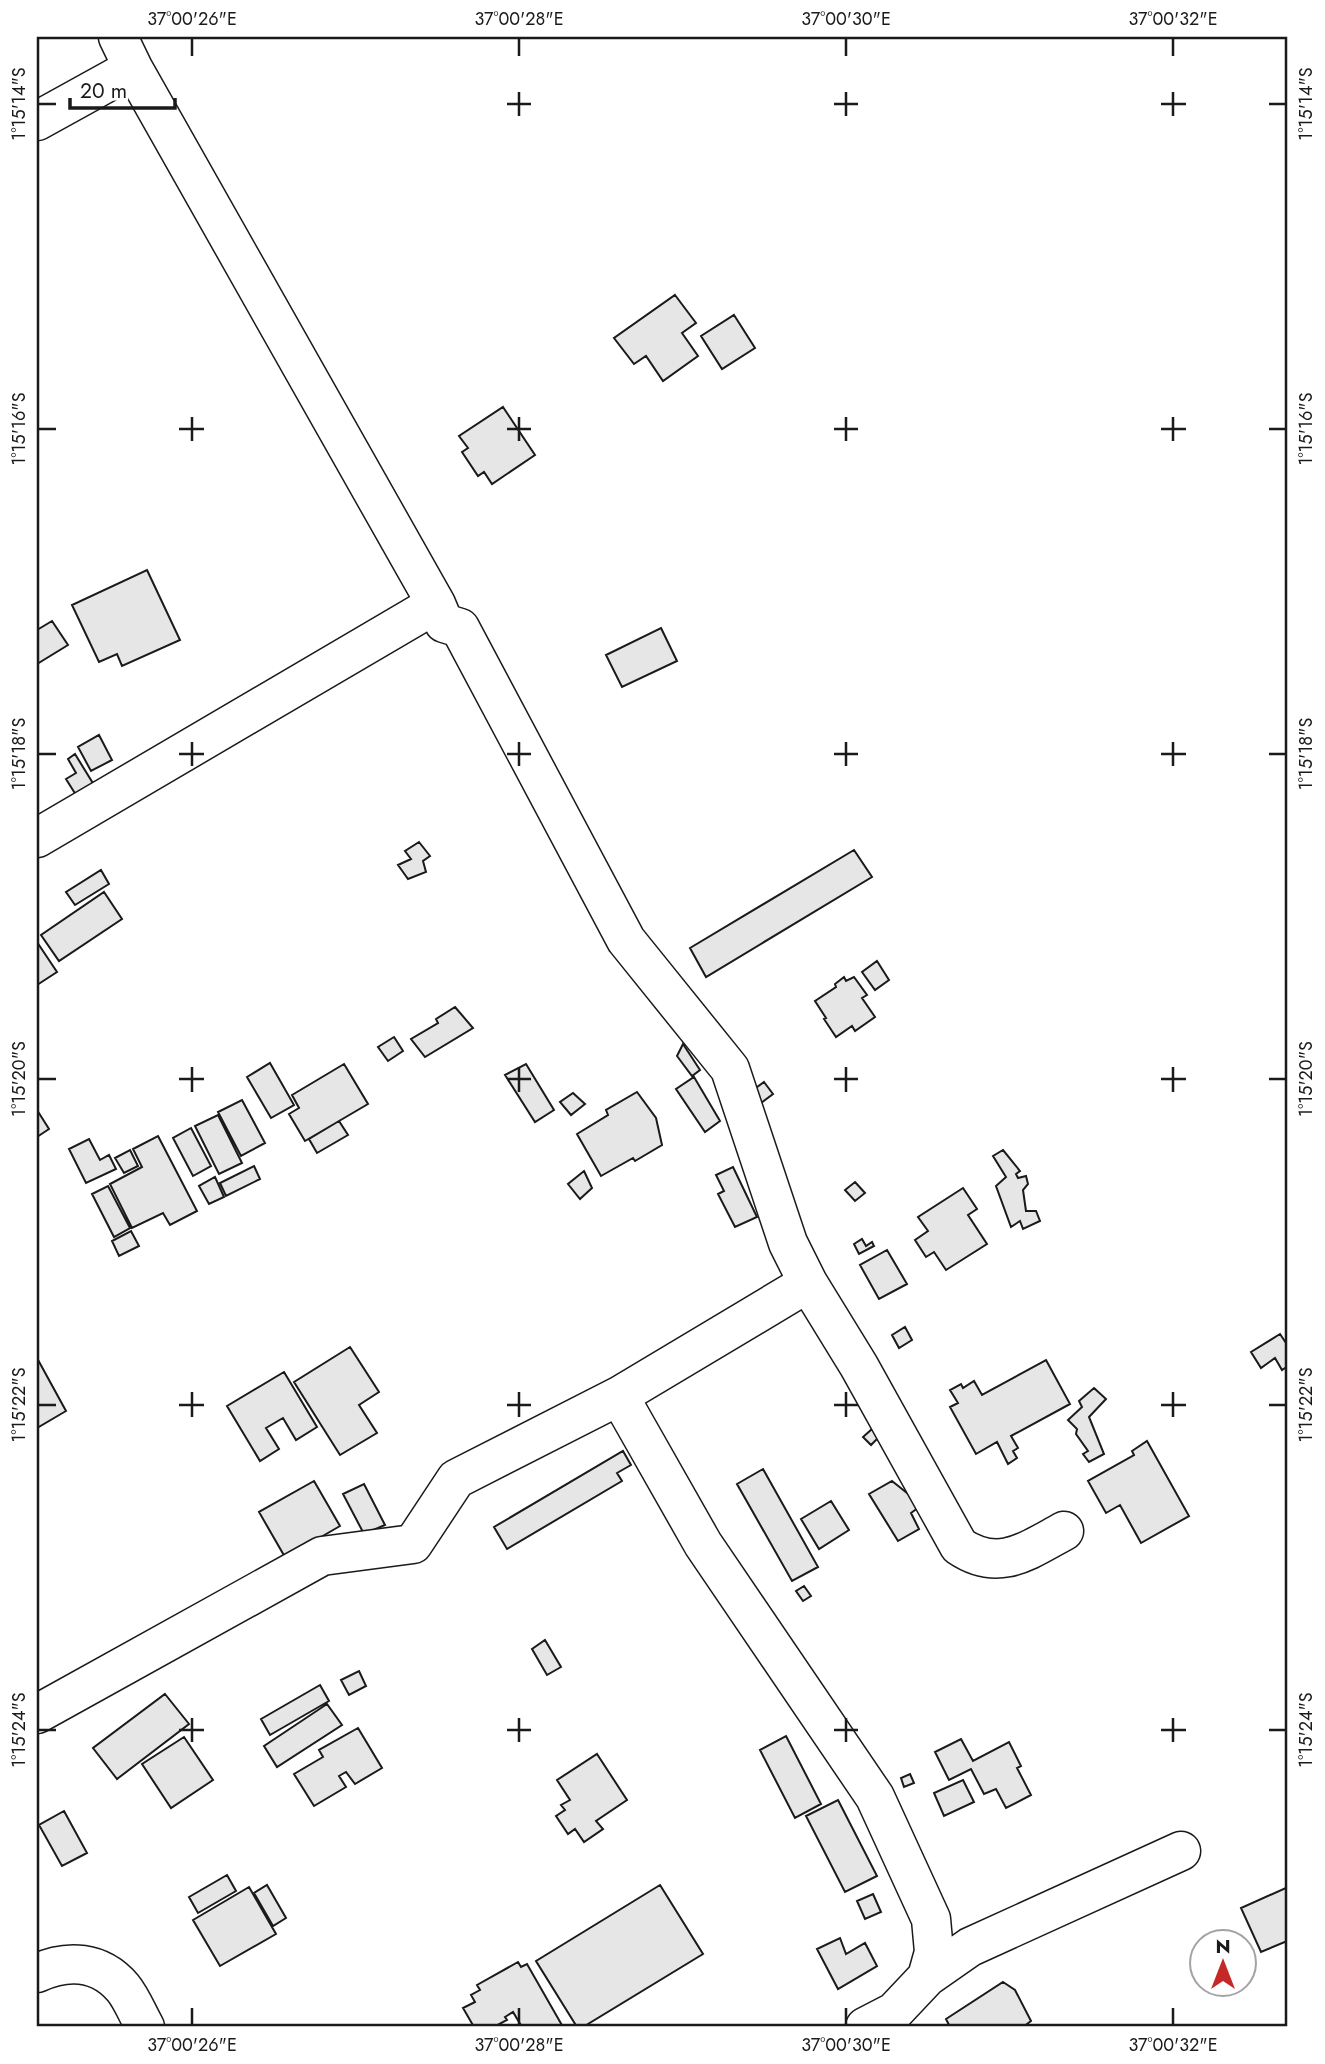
<svg xmlns="http://www.w3.org/2000/svg" width="1325" height="2064" font-family="Jost,sans-serif">
<rect width="100%" height="100%" fill="#fff"/>
<path fill="#e6e6e6" stroke="#1a1a1a" stroke-width="2" d="M675 295 696 323 682 333 698 356 663 381 646 356 634 364 614 338Z
M734 315 755 348 722 369 701 336Z
M503 407 535 455 492 484 484 472 478 476 462 452 468 448 459 436Z
M147 570 180 640 122 666 117 654 99 662 72 605Z
M52 621 68 645 37 664V630Z
M661 628 677 661 622 687 606 655Z
M99 735 112 760 91 771 78 747Z
M75 754 94 785 76 795 66 779 76 773 68 759Z
M419 842 430 856 423 861 426 872 408 879 398 865 411 859 405 851Z
M854 850 872 877 706 977 690 948Z
M101 870 109 884 75 905 66 892Z
M104 892 122 919 59 961 41 935Z
M37 942 57 972 37 985Z
M877 961 889 980 875 990 862 972Z
M844 977 846 981 854 977 867 995 862 998 875 1017 855 1031 852 1026 836 1037 824 1019 826 1018 815 1001 836 987 835 984Z
M455 1007 473 1028 425 1057 411 1039 438 1023 436 1019Z
M394 1037 403 1051 388 1061 378 1047Z
M683 1044 700 1070 692 1076 677 1056Z
M270 1063 294 1105 271 1118 247 1077Z
M344 1064 368 1104 305 1141 289 1114 299 1108 292 1095Z
M526 1064 554 1110 535 1122 505 1075Z
M694 1077 720 1121 705 1132 676 1089Z
M764 1082 773 1094 761 1103 753 1090Z
M637 1092 656 1118 662 1145 635 1161 633 1158 601 1176 577 1134 608 1115 606 1110Z
M573 1093 585 1104 571 1115 560 1102Z
M242 1100 265 1143 241 1156 218 1112Z
M37 1110 49 1129 37 1137Z
M218 1115 242 1163 219 1174 195 1126Z
M339 1121 348 1135 317 1153 309 1139Z
M191 1128 211 1166 193 1176 173 1138Z
M158 1136 197 1211 170 1225 163 1213 132 1228 110 1184 142 1167 133 1149Z
M89 1139 100 1160 109 1155 116 1169 86 1183 69 1149Z
M130 1150 138 1166 124 1173 115 1158Z
M1003 1150 1020 1171 1016 1174 1018 1178 1026 1176 1028 1184 1023 1190 1026 1211H1036L1040 1221 1023 1229 1020 1221 1011 1227 996 1186 1006 1177 993 1156Z
M254 1166 260 1179 226 1196 220 1183Z
M733 1167 757 1217 735 1227 718 1194 724 1191 716 1175Z
M584 1171 592 1188 580 1199 568 1184Z
M215 1177 224 1197 209 1204 199 1186Z
M855 1182 865 1193 855 1201 845 1190Z
M108 1186 130 1228 114 1237 92 1194Z
M963 1188 977 1209 968 1215 987 1244 946 1270 934 1252 926 1257 915 1240 928 1231 918 1217Z
M131 1231 139 1246 119 1256 112 1241Z
M862 1239 866 1246 872 1242 874 1246 859 1254 854 1244Z
M887 1250 907 1284 879 1299 860 1265Z
M905 1327 912 1340 899 1348 892 1335Z
M1280 1334 1288 1346V1366L1282 1370 1275 1358 1261 1368 1251 1352Z
M350 1347 379 1392 359 1405 377 1433 340 1455 294 1382Z
M37 1358 66 1411 37 1428Z
M1046 1360 1070 1404 1011 1436 1018 1448 1013 1451 1017 1458 1008 1464 997 1442 976 1454 950 1407 958 1403 950 1390 961 1384 963 1388 974 1381 982 1395Z
M284 1372 317 1427 296 1440 283 1418 266 1428 279 1449 260 1461 227 1406Z
M1094 1388 1106 1399 1089 1417 1104 1454 1089 1462 1083 1454 1088 1451 1076 1434 1077 1429 1068 1420 1082 1407 1079 1401Z
M872 1429 879 1437 871 1445 863 1437Z
M1147 1441 1189 1516 1141 1543 1120 1505 1106 1513 1088 1481 1134 1455 1132 1451Z
M623 1451 631 1465 617 1473 622 1481 507 1549 494 1527Z
M763 1469 818 1567 792 1581 737 1484Z
M314 1481 340 1526 309 1544 289 1564 259 1512Z
M892 1481 922 1505 911 1513 919 1529 898 1541 869 1494Z
M364 1484 385 1525 364 1534 343 1494Z
M831 1501 849 1530 819 1549 801 1519Z
M804 1586 811 1596 803 1601 796 1591Z
M545 1640 561 1667 547 1675 532 1649Z
M359 1671 366 1686 349 1695 341 1680Z
M320 1685 329 1701 270 1735 261 1719Z
M165 1694 189 1724 117 1779 93 1748Z
M327 1704 342 1725 277 1767 264 1746Z
M358 1728 382 1768 355 1784 346 1772 339 1776 346 1787 314 1806 294 1774 323 1757 319 1750Z
M786 1736 821 1804 795 1818 760 1750Z
M184 1737 213 1780 171 1808 142 1764Z
M961 1739 973 1761 1009 1742 1021 1766 1017 1768 1031 1795 1006 1808 996 1789 984 1794 971 1769 949 1780 935 1752Z
M597 1754 627 1800 596 1821 603 1829 584 1842 575 1829 568 1834 556 1816 565 1810 561 1805 570 1800 557 1780Z
M910 1774 914 1783 904 1787 901 1778Z
M963 1780 974 1802 944 1816 934 1793Z
M838 1800 877 1876 845 1892 806 1816Z
M64 1811 87 1853 62 1866 39 1825Z
M227 1875 236 1891 198 1913 189 1897Z
M267 1885 286 1918 273 1926 254 1893Z
M660 1885 703 1954 583 2027H577L536 1961Z
M249 1887 276 1934 220 1966 193 1920Z
M1288 1887V1943L1287 1941 1261 1952 1241 1908Z
M873 1894 881 1912 865 1919 857 1901Z
M840 1938 846 1954 865 1943 877 1966 838 1989 817 1949Z
M518 1962 521 1967 527 1964 563 2027H522L513 2012 505 2017 507 2020 494 2027H474L463 2008 475 2002 471 1995 480 1990 477 1985Z
M1003 1982 1015 1990 1031 2021 1023 2027H950L946 2019Z"/>
<g fill="none" stroke-linecap="round" stroke-linejoin="round">
<defs>
<path id="minor" d="M118 37 133 68
M37 121 133 68 436 604
M37 838 436 604 444 623 460 628 626 940 730 1069 788 1243 808 1283 859 1366 959 1546C999 1573 1027 1551 1064 1531
M619 1396 703 1544 875 1797 931 1919 934 1952 927 1977 894 2012 865 2027
M37 1714 322 1556 413 1544 456 1479 619 1396 808 1283
M37 1973C68 1959 100 1961 123 1988 132 1999 138 2015 145 2027
M927 1977 970 1947 1181 1851"/>
</defs>
<use href="#minor" stroke="#1a1a1a" stroke-width="41"/>
<use href="#minor" stroke="#fff" stroke-width="38"/>
</g>
<path fill="none" stroke="#1a1a1a" stroke-width="2.5" d="M192 38V56M519 38V56M846 38V56M1173 38V56M519 92V116M846 92V116M1173 92V116M38 104H56M507 104H531M834 104H858M1161 104H1186M1269 104H1286M192 417V441M519 417V441M846 417V441M1173 417V441M38 429H56M179 429H204M507 429H531M834 429H858M1161 429H1186M1269 429H1286M192 742V766M519 742V766M846 742V766M1173 742V766M38 754H56M179 754H204M507 754H531M834 754H858M1161 754H1186M1269 754H1286M192 1067V1092M519 1067V1092M846 1067V1092M1173 1067V1092M38 1079H56M179 1079H204M507 1079H531M834 1079H858M1161 1079H1186M1269 1079H1286M192 1392V1417M519 1392V1417M846 1392V1417M1173 1392V1417M38 1405H56M179 1405H204M507 1405H531M834 1405H858M1161 1405H1186M1269 1405H1286M192 1718V1742M519 1718V1742M846 1718V1742M1173 1718V1742M38 1730H56M179 1730H204M507 1730H531M834 1730H858M1161 1730H1186M1269 1730H1286M192 2008V2025M519 2008V2025M846 2008V2025M1173 2008V2025"/>
<rect width="1325" height="2064" fill="none" stroke="#ffffff" stroke-width="77"/>
<g transform="translate(1223 1963)"><circle r="33" fill="#ffffff" stroke="#a3a3a3" stroke-width="2"/>
<path d="M0-5L12 26L0 18L-12 26Z" fill="#c62828"/>
<text y="-10" font-size="19" font-weight="bold" text-anchor="middle" fill="#1a1a1a">N</text>
</g>
<path d="M70 98v10h105v-10" fill="none" stroke="#1a1a1a" stroke-width="3.5"/>
<text x="80" y="98" font-size="21" fill="#1a1a1a" stroke="#ffffff" stroke-width="5" paint-order="stroke">20 m</text>
<rect x="38" y="38" width="1248" height="1987" fill="none" stroke="#1a1a1a" stroke-width="2.5"/>
<g font-size="18" text-anchor="middle" fill="#1a1a1a">
<text x="192" y="25">37°00'26"E</text>
<text x="519" y="25">37°00'28"E</text>
<text x="846" y="25">37°00'30"E</text>
<text x="1173" y="25">37°00'32"E</text>
<text transform="translate(19 104) rotate(-90)" y="6">1°15'14"S</text>
<text transform="translate(1306 104) rotate(-90)" y="6">1°15'14"S</text>
<text transform="translate(19 429) rotate(-90)" y="6">1°15'16"S</text>
<text transform="translate(1306 429) rotate(-90)" y="6">1°15'16"S</text>
<text transform="translate(19 754) rotate(-90)" y="6">1°15'18"S</text>
<text transform="translate(1306 754) rotate(-90)" y="6">1°15'18"S</text>
<text transform="translate(19 1079) rotate(-90)" y="6">1°15'20"S</text>
<text transform="translate(1306 1079) rotate(-90)" y="6">1°15'20"S</text>
<text transform="translate(19 1405) rotate(-90)" y="6">1°15'22"S</text>
<text transform="translate(1306 1405) rotate(-90)" y="6">1°15'22"S</text>
<text transform="translate(19 1730) rotate(-90)" y="6">1°15'24"S</text>
<text transform="translate(1306 1730) rotate(-90)" y="6">1°15'24"S</text>
<text x="192" y="2051">37°00'26"E</text>
<text x="519" y="2051">37°00'28"E</text>
<text x="846" y="2051">37°00'30"E</text>
<text x="1173" y="2051">37°00'32"E</text>
</g>
</svg>
